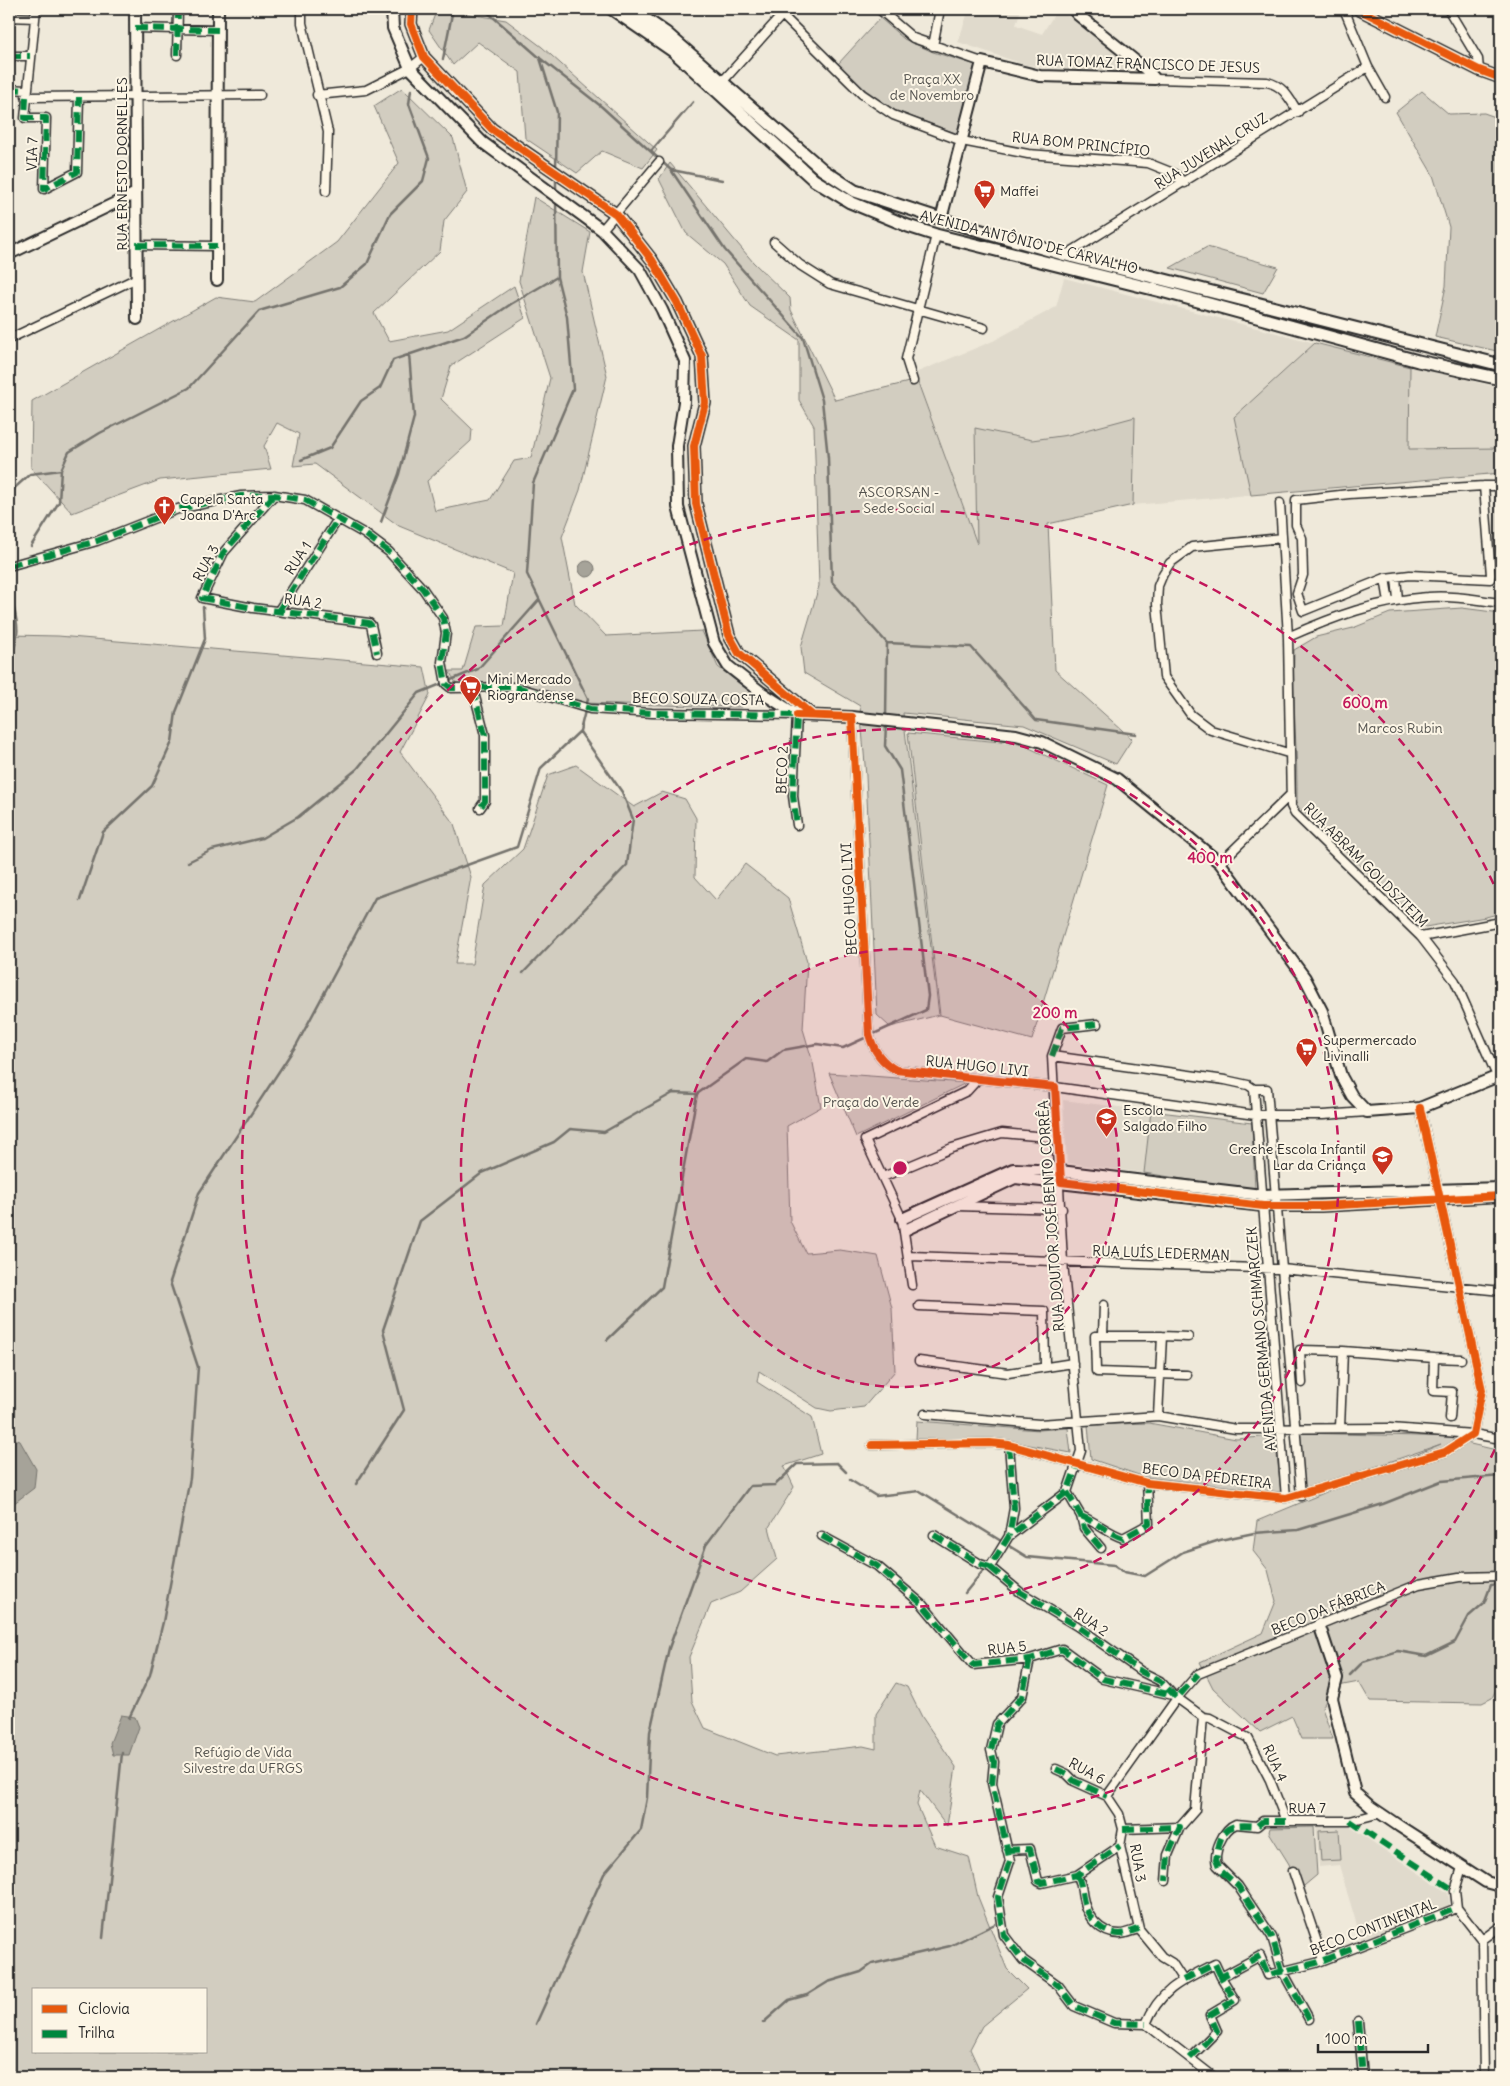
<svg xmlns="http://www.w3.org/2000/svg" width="1510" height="2086" font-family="Delius,sans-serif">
<rect width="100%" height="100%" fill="#efe9da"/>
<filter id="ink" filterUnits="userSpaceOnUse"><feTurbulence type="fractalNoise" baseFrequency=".02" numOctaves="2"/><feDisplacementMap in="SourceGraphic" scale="10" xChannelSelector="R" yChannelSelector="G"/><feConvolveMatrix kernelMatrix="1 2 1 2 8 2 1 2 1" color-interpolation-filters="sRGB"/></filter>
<g filter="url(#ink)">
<path fill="#e0dacc" d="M969 9H1021L1016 25 1042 34 1057 10 1073 19 1140 70 1139 75 1026 65 958 42Z
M1064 278 1315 343 1501 388V473L1133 505 1048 524 978 546 915 373 993 341 1056 307Z
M1496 499H1501V590L1497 589Z
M1063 1100 1151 1111 1144 1173 1067 1163Z
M1346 1824 1448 1893 1450 1905 1361 1939 1339 1865 1319 1867 1316 1825Z"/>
<path fill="#d2cdc0" stroke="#7e7c76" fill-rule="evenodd" d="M437 9 506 20 542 47 657 150 643 168 602 151 577 173 525 138 520 72 478 42 453 65 429 30Z
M880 18 904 39 933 52 976 65 958 134 896 111 860 86 838 64Z
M402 88 453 138 467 192 444 221 440 251 374 313 389 341 448 330 514 286 525 318 451 366 441 399 472 429 471 441 427 481 435 511 490 500 514 461 531 458 550 378 519 281 534 197 590 232 583 272 607 376 580 490 562 537 575 604 606 636 702 631 718 667 749 691V701L741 707 582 703 511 682 475 687 456 683 449 671H463L476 627 504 626 513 573 399 526 315 464 293 466 299 434 277 423 264 446 271 469 160 480 72 513 31 468 32 401 216 297 255 302 337 242 399 163 374 106Z
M1422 91 1449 114 1484 113 1501 119V352L1435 337 1446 286 1449 227 1433 175 1396 112Z
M670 163 753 262 790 298 791 310 835 400 917 380 977 544 975 428 1032 440 1068 435 1135 417 1133 505 1048 524 1055 670 1132 739 1116 764 1024 725 903 713 939 1015 890 1027 877 1015 866 776 860 706 804 673 801 647 819 586 814 426 799 400V340L750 306 723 264 686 233 659 179Z
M1207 247 1278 267 1263 293 1170 268Z
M1315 343 1410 367 1409 449 1501 448V473L1251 495 1234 417Z
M1462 608 1501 613V913L1486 917 1425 927 1297 806C1298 754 1292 702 1294 650L1316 637 1353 628 1390 613Z
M9 635 58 636 424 667 430 695 400 752 454 824 471 877 455 964H472L485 885 523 849 548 775 576 765 634 807 662 792 685 799 696 818 695 877 716 900 745 864 788 898 807 962 803 1029 813 1063 821 1107 787 1126 790 1221 806 1253 840 1250 878 1256 892 1308 895 1371 864 1407 831 1411 817 1408 759 1371 757 1382 812 1417 821 1454 784 1466 794 1487 769 1527 777 1559 740 1592 711 1604 689 1657 692 1701 705 1728 775 1756 863 1746 876 1749V1714L896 1683 907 1687 922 1717 956 1767 947 1826 920 1790 917 1805 935 1846 969 1857 978 1897 1007 1969 1027 1989 982 2026 970 2049 983 2077H9ZM34 1990H206V2052H34Z
M908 733 1021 744 1108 785 1032 1040 940 1015Z
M829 1073 966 1083 856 1137Z
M1151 1111 1252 1123 1255 1190 1144 1173Z
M917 1421 1039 1430 1068 1428 1071 1453 1009 1441 916 1439Z
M1149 1423 1236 1439 1275 1436 1281 1492 1145 1477 1091 1459 1088 1425Z
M1300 1433 1459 1437 1453 1440 1501 1451V1679L1492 1698 1482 1703 1370 1701 1359 1682 1333 1687 1322 1708 1333 1739H1302L1292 1716 1260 1732 1213 1688 1200 1662 1263 1633 1276 1601 1268 1570 1253 1551 1257 1521 1441 1444 1305 1491Z
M1314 1827 1317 1875 1298 1891 1289 1864 1269 1832 1270 1828Z
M1339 1830 1341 1860 1321 1861 1319 1831Z"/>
<path fill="#a6a399" stroke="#75736d" d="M579 569a8 8 0 1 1 16 0a8 8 0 1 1-16 0Z
M9 1437 20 1441 36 1469 34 1488 9 1507Z
M121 1715 135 1717 139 1727 129 1755H113L110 1743Z"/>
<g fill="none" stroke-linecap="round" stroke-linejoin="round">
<path stroke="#75736d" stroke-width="2.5" d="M484 9 540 58 557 112 556 169
M443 59 453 9
M541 59 602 107 671 170 725 250 803 338 822 400 828 458 832 582 887 643 886 718
M651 151 693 102
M672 170 722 180
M556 191V177
M301 460 330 448 361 401 380 388 393 360 464 336 511 304 557 277
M9 493 30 474 61 470 69 452 100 433 189 388 259 311 340 287 367 264 390 214 423 181 429 158 409 104 411 90
M381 522 399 474 414 417 409 354
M31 546 59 502 61 470
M9 588C17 624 23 627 9 663
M887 643 971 647 1036 720 1136 734
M188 862 212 850 262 838 298 817 357 769 419 693 478 669 539 600
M80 900 103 832 152 786 172 742 176 712 205 639 203 607
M523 973 627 865 633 819 622 792 580 732
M607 1340 662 1287 697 1094
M850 1480 876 1496 920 1491 1027 1557 1114 1565 1124 1572 1145 1576 1183 1552 1220 1540 1254 1533 1298 1530 1383 1504 1441 1481 1501 1476
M356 1484 404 1410 383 1330 420 1221 482 1173 554 1142 570 1129 604 1132 673 1093 697 1094 746 1059 767 1062 783 1050 817 1044 843 1048 926 1010 928 996 900 770 885 746 886 724
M965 1593 986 1567
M1350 1675 1363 1662 1398 1651 1426 1656 1455 1642 1469 1616 1484 1603 1491 1585 1501 1584
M129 1718 150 1675 163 1622 190 1478 198 1367 170 1282 199 1193 297 1044 375 898 517 847 541 768 580 731 588 699 527 574 533 483 573 389 567 317 557 277 556 199
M103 1938 122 1753
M763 2023 789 2000 807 1995 828 1982 861 1972 872 1964 950 1946 995 1924
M536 2024 604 1874 641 1830 647 1798 650 1732 669 1648 706 1545 750 1486 775 1485 797 1464 837 1463 846 1472"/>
<defs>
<path id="minor" d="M36 9 25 118H46L44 189 77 172 79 97
M302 9V23L328 132 326 191
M776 9 862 94 893 115 962 141 1028 154 1148 163 1173 173 1185 183
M879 9 913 38 982 62
M1344 9 1368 67 1385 97
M1448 9 1478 59 1479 70
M9 17 35 18
M135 28 218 30
M933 46 940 9
M177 55 178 9
M9 56H30
M1155 79 1267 82C1284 86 1289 98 1298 112
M723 81 782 15
M9 89 26 90
M317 95 366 90 410 68 424 57
M26 97 260 95
M602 230 659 162
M774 242 800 265 830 284 984 328
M136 245 217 246
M1066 255 1368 67
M9 339 137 278
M913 381 906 359 936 235
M1484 486 1349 494 1296 500V525L1302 538 1303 575 1297 593 1303 611 1385 578 1410 575 1490 579 1491 575 1484 486H1501
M274 495 224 552 202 598 253 608 369 623 371 625 377 653
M1280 503 1288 637 1291 806 1295 814 1421 937 1455 981 1497 1076
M1282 538 1192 547 1170 563 1163 574 1158 586 1157 604 1164 677 1191 715 1211 730 1288 753
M9 566 97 541 178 509 241 496 274 495 305 500 365 534 389 552 423 589 443 618 446 633 442 662 446 684 451 688 516 687 590 709 652 713 797 715 793 796 797 825
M1396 577 1398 600
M1385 578 1389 602
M279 610 338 519
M1288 637C1333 617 1378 600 1428 597 1452 595 1477 600 1501 603
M473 689 485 735V801L480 808
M852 717 869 1034C873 1050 881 1062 896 1070L1055 1087 1255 1115H1323L1367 1112
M1220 863 1289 796
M1421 937 1501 922
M1052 1056 1225 1080 1248 1085 1254 1089
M1254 1089H1267L1301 1496
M1254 1089 1286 1498
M883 1177 952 1148 1002 1133 1058 1138
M957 1206 1062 1209
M910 1256 1282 1269 1501 1291
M912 1285 902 1219 865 1140 967 1091 977 1080
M919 1306 1044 1311 1045 1365
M1103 1335 1104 1305
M1162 1336 1188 1337
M1434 1358 1461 1359
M919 1361 1008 1373 1073 1363
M1302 1383 1300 1350 1343 1351
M925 1414 1039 1424 1158 1416 1236 1429 1390 1428 1473 1434 1501 1439
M1158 1416 1162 1336H1095L1096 1371 1097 1372 1187 1375
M1340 1428 1343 1351 1434 1358 1433 1391 1452 1392 1450 1418
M872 1445 990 1443 1009 1445 1147 1483 1286 1498 1445 1452 1473 1434 1482 1390 1420 1108
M1009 1445 1014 1508 1009 1536
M1067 1492 1081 1516 1084 1528 1101 1548
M1081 1516C1096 1522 1108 1533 1123 1538L1149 1524 1147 1483
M934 1535 980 1564 990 1567 1009 1536 1067 1492 1081 1451 1063 1262 1052 1056 1062 1028 1097 1024
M822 1536 877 1566 922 1604 973 1665 1030 1659 1062 1649 1103 1679 1173 1695
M990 1567 1020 1592 1077 1626 1142 1672 1160 1681 1173 1695 1203 1717 1210 1718 1248 1738 1270 1780 1286 1821
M1030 1659 1022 1697 997 1724 991 1750 994 1762 992 1783 1010 1861 998 1897 1004 1935 1023 1960 1058 1985 1074 2006 1114 2023 1146 2024 1214 2077
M1056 1769 1067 1774 1074 1781 1107 1796
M1123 1829 1180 1827
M1007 1850 1030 1849 1038 1881 1042 1883 1077 1875 1120 1846
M1293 1871 1323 1960
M1077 1875C1082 1883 1081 1889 1083 1898 1086 1916 1100 1934 1120 1934 1126 1934 1133 1930 1139 1929
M1166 1881 1168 1855 1180 1827 1195 1810 1203 1717
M1457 1908 1482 1940 1484 2077
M1457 1908 1455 1891 1462 1867
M1482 1940 1501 1926
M1183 1980 1172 1963 1162 1957 1139 1929 1120 1846 1123 1829 1119 1814 1107 1796 1177 1698 1198 1674 1419 1584 1459 1577 1501 1576
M1309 2019 1282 1970 1272 1937 1238 1886 1217 1865C1213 1852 1223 1829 1236 1824L1257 1826 1263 1821H1350L1381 1813
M1358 2021 1363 2077
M1146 2024C1160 1989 1183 1980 1215 1964L1221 1977
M1190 2058 1217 2031 1210 2015 1235 2000 1221 1977 1260 1956 1268 1975 1316 1963 1457 1908"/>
<path id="tertiary" d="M135 9 137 319
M392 9 393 28 410 68 482 142 602 230 640 270 662 310 685 361 684 402 677 446 678 507 714 643 728 666 761 692 797 715 852 717 1016 735 1042 742 1117 779 1220 863 1305 978 1322 1011 1341 1076 1352 1096 1367 1112 1420 1108 1501 1075
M412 9 411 24 424 57 492 129 616 214 652 260 677 302 702 356 705 403 694 446 696 504 729 635 739 653 812 715
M1073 9 1077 14 1149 72 1155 79
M1358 9 1479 70 1501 78
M941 219 982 62 1040 76 1155 79
M9 254 136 193
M217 280 218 9
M902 1219 1013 1169 1060 1171 1262 1195 1501 1188
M905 1230 1015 1178 1263 1206H1321L1501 1196
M1319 1624 1337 1678 1332 1698 1355 1793 1371 1807 1399 1826 1486 1882 1501 1886"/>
<path id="secondary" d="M612 9 673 51 814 180 850 202 908 226 936 235 1165 292 1418 361 1501 379
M631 9 666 33 823 170 855 191 947 221 1066 255 1501 365"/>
</defs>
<use href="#minor" stroke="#2b2b2b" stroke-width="11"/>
<use href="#tertiary" stroke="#2b2b2b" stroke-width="14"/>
<use href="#secondary" stroke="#2b2b2b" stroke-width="15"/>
<use href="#minor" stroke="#fcf5e5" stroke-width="8"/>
<use href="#tertiary" stroke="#fcf5e5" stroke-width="10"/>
<use href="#secondary" stroke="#fcf5e5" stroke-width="11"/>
<path stroke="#00873e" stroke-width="6" stroke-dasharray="12 6" stroke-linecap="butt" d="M135 28 218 30
M177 55 178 9
M9 56H30
M9 89 26 90
M26 97 25 118H46L44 189 77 172 79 97
M136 245 217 246
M274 495 224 552 202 598 253 608 369 623 371 625 377 653
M9 566 97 541 178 509 241 496 274 495 305 500 365 534 389 552 423 589 443 618 446 633 442 662 446 684 451 688 516 687 590 709 652 713 797 715 793 796 797 825
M279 610 338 519
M473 689 485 735V801L480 808
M1052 1056 1062 1028 1097 1024
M1009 1445 1014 1508 1009 1536
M1067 1492 1081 1516 1084 1528 1101 1548
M1081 1516C1096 1522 1108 1533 1123 1538L1149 1524 1147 1483
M934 1535 980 1564 990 1567 1009 1536 1067 1492 1078 1463
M822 1536 877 1566 922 1604 973 1665 1030 1659 1062 1649 1103 1679 1173 1695
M990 1567 1020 1592 1077 1626 1142 1672 1160 1681 1177 1698 1198 1674
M1030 1659 1022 1697 997 1724 991 1750 994 1762 992 1783 1010 1861 998 1897 1004 1935 1023 1960 1058 1985 1074 2006 1114 2023 1146 2024
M1056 1769 1067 1774 1074 1781 1107 1796
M1286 1821H1263L1257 1826C1226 1823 1221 1828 1216 1860L1220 1870 1238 1886 1272 1937 1282 1970 1309 2019
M1350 1821 1455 1891
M1123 1829 1180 1827 1168 1855 1166 1881
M1007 1850 1030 1849 1038 1881 1042 1883 1077 1875 1120 1846
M1077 1875C1082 1883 1081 1889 1083 1898 1086 1916 1100 1934 1120 1934 1126 1934 1133 1930 1139 1929
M1183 1980 1215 1964 1221 1977
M1358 2021 1363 2077
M1190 2058 1217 2031 1210 2015 1235 2000 1221 1977 1260 1956 1268 1975 1316 1963 1457 1908"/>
<defs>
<path id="cycleway" d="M412 9 411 24 424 57 492 129 616 214 652 260 677 302 702 356 705 403 694 446 696 504 729 635 739 653 812 715
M1358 9 1479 70 1501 78
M797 715 852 717 869 1034C873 1050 881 1062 896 1070L1055 1087 1061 1182 1263 1206H1321L1501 1196
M872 1445 990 1443 1009 1445 1147 1483 1286 1498 1445 1452 1473 1434 1482 1390 1420 1108"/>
</defs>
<use href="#cycleway" stroke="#fcf5e5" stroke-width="11"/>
<use href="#cycleway" stroke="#e8590c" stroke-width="8"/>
</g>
</g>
<circle cx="900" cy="1168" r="219" fill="#c2185b" fill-opacity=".12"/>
<g fill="none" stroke="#c2185b" stroke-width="2.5" stroke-dasharray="9 6">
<circle cx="900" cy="1168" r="219"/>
<circle cx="900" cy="1168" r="439"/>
<path d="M1501 1436A658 658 0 1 1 1501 900"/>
</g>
<defs>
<symbol id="supermarket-pin" viewBox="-11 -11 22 30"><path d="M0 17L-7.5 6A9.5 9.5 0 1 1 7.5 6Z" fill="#c8321e" stroke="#fcf5e5"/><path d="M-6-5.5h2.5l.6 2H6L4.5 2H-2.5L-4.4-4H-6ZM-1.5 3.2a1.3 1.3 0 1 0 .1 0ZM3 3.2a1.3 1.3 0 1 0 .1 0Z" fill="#fff"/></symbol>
<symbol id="church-pin" viewBox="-11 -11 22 30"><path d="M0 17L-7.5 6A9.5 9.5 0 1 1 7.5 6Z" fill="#c8321e" stroke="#fcf5e5"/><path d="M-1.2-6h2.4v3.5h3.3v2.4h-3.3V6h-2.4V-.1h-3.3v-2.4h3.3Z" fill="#fff"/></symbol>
<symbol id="school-pin" viewBox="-11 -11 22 30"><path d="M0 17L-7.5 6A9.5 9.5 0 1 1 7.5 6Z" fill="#c8321e" stroke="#fcf5e5"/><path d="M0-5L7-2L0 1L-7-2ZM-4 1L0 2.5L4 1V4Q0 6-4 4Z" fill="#fff"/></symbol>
</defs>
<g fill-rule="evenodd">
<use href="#supermarket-pin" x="972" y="178" width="25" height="34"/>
<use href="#church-pin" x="152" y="494" width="25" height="34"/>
<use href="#supermarket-pin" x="458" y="674" width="25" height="34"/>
<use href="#supermarket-pin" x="1294" y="1036" width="25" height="34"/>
<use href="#school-pin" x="1094" y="1106" width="25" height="34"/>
<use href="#school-pin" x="1370" y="1144" width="25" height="34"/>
</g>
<g text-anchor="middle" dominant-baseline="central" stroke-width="4" stroke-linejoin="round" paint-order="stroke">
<g font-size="14" fill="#2b2b2b" stroke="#fcf5e5">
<text transform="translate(1148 64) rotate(2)">RUA TOMAZ FRANCISCO DE JESUS</text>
<text transform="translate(1081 144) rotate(6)">RUA BOM PRINCÍPIO</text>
<text transform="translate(1211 151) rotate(-32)">RUA JUVENAL CRUZ</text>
<text transform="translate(32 154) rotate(-88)">VIA 7</text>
<text transform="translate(122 164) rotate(-90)">RUA ERNESTO DORNELLES</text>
<text transform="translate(1029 242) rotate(14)">AVENIDA ANTÔNIO DE CARVALHO</text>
<text transform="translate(298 558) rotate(-57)">RUA 1</text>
<text transform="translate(206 563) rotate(-62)">RUA 3</text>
<text transform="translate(303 601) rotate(8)">RUA 2</text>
<text transform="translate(698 699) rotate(1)">BECO SOUZA COSTA</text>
<text transform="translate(782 770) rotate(-88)">BECO 2</text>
<text transform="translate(1366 865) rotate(45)">RUA ABRAM GOLDSZTEIM</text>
<text transform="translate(849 899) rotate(-93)">BECO HUGO LIVI</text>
<text transform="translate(977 1066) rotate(6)">RUA HUGO LIVI</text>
<text transform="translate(1051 1216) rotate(-94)">RUA DOUTOR JOSÉ BENTO CORRÊA</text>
<text transform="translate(1161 1253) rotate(2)">RUA LUÍS LEDERMAN</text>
<text transform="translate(1261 1339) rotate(-95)">AVENIDA GERMANO SCHMARCZEK</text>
<text transform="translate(1207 1476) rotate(7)">BECO DA PEDREIRA</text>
<text transform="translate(1328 1608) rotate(-22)">BECO DA FÁBRICA</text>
<text transform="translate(1091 1622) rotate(34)">RUA 2</text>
<text transform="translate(1007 1648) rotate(-7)">RUA 5</text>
<text transform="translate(1275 1763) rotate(65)">RUA 4</text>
<text transform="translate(1087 1771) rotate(29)">RUA 6</text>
<text x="1307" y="1808">RUA 7</text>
<text transform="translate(1138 1863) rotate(80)">RUA 3</text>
<text transform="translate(1373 1927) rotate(-21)">BECO CONTINENTAL</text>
</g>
<g font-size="14" fill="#555450" stroke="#fcf5e5">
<text x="932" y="79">Praça XX<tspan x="932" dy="16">de Novembro</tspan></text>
<text x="899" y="492">ASCORSAN -<tspan x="899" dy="16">Sede Social</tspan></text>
<text x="1400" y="728">Marcos Rubin</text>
<text x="871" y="1102">Praça do Verde</text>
<text x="243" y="1752">Refúgio de Vida<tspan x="243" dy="16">Silvestre da UFRGS</tspan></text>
</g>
<g font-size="14" fill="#2b2b2b" stroke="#fcf5e5" text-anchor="start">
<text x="1000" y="191">Maffei</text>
<text x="180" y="499">Capela Santa<tspan x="180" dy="16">Joana D'Arc</tspan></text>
<text x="487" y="679">Mini Mercado<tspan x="487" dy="16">Riograndense</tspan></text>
<text x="1323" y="1040">Supermercado<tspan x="1323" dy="16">Livinalli</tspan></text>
<text x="1123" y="1110">Escola<tspan x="1123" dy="16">Salgado Filho</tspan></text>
<text x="1366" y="1149" text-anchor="end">Creche Escola Infantil<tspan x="1366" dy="16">Lar da Criança</tspan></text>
</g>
</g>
<circle cx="900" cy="1168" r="8" fill="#c2185b" stroke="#fcf5e5" stroke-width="2.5"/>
<g font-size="15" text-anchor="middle" font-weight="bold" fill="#c2185b" stroke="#fcf5e5" stroke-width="4" stroke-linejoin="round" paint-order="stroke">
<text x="1365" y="708">600 m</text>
<text x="1210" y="863">400 m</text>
<text x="1055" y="1018">200 m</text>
</g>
<rect width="1510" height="2086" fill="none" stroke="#fcf5e5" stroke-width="30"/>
<rect x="15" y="15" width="1480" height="2056" fill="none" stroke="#2b2b2b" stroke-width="2" filter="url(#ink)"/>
<rect x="32" y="1988" width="175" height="65" fill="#fcf5e5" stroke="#a8a49b"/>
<rect x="42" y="2005" width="25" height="8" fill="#e8590c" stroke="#a8a49b"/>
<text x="78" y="2014" font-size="15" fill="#2b2b2b">Ciclovia</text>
<rect x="42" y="2030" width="25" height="8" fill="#00873e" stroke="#a8a49b"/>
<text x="78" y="2038" font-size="15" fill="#2b2b2b">Trilha</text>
<path d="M1318 2044v8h110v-8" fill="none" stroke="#2b2b2b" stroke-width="2.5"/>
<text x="1325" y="2044" font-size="15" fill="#2b2b2b" stroke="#fcf5e5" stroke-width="4" paint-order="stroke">100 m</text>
</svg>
